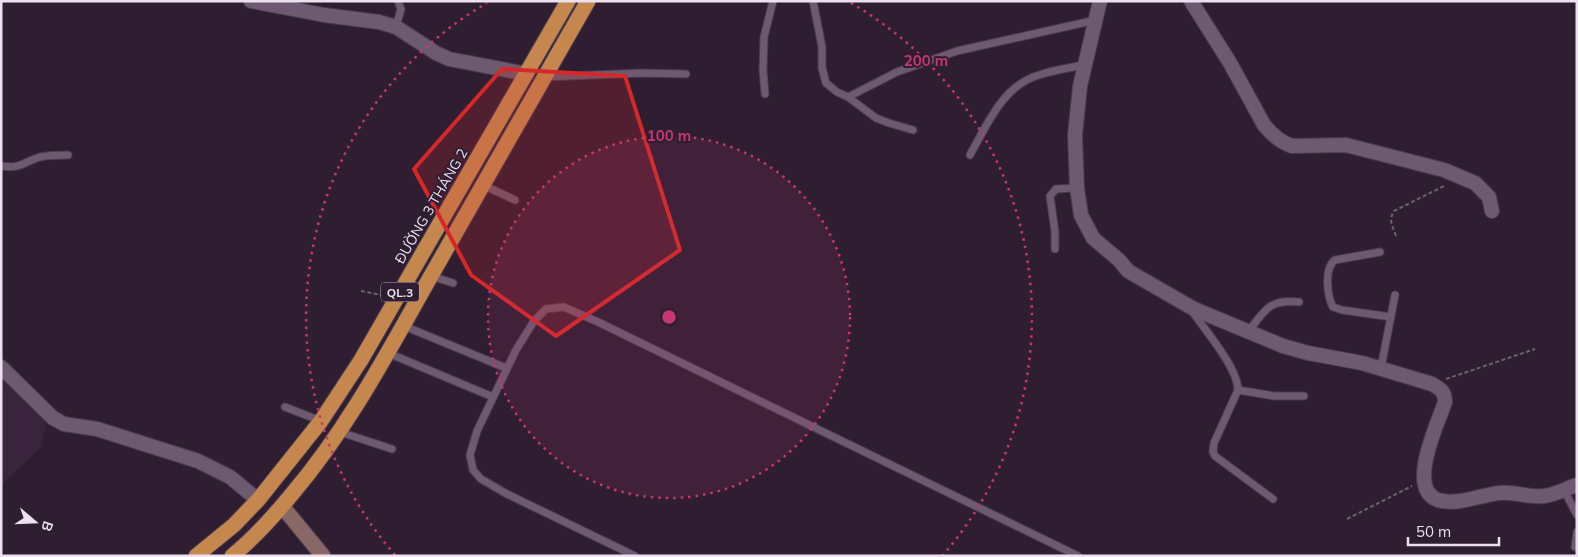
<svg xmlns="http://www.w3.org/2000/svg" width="1578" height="557" font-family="Mulish,sans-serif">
<rect width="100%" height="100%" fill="#2f1e32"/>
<path fill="#39233d" d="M1 377 47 421 41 447 1 485Z"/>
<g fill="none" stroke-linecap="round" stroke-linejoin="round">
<defs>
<path id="lane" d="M813 1 822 47V68L826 83 837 92 848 97 876 118 889 123 913 130
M396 27 401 9 398 1
M545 77 641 73 686 74
M765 94 763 70 764 37 773 1
M848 97 897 72 957 51 1096 20
M970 155C987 125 1003 85 1039 75 1053 70 1069 68 1084 65
M1 166C22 169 23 162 40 157 49 155 58 155 68 155
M483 185 515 200
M1055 249V232L1050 196 1056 189 1077 188
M1380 252 1335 260C1324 268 1327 296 1333 307L1342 310 1391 317
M431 276 453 283
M1192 311C1205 330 1238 368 1238 390L1214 443 1213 452 1215 456 1273 499
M404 326 506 368
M1248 332C1265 310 1269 299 1299 302
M388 353 493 397
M1381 368 1395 295
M1238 390 1274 396H1304
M285 407 321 421
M340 432 392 449
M1564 490 1577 515
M1575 547 1577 532
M635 556 507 494 481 479 473 470 470 455 477 431 516 350 534 321 546 309 564 307 598 322 1078 556"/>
<path id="street" d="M251 1 324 15 379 22 396 27 436 53 449 59 527 74
M1100 1 1080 86 1075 135 1077 188 1081 215 1093 238 1119 260 1128 271 1194 309 1283 346 1308 353 1362 363 1432 384C1441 389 1445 392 1445 402 1438 423 1406 489 1438 500 1457 506 1480 495 1499 493 1514 491 1530 498 1544 496 1555 495 1567 488 1577 485
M1191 1 1230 63 1264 125C1272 135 1280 142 1292 146L1346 145 1444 170 1475 183 1489 197 1492 211
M1 367 53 418 64 424 97 429 198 461 230 477 258 500"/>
<path id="secondary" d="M282 506 323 556"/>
<path id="highway" d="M196 556 234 525 258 500 321 421 361 360 568 1
M232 556C254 538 274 516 292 494 349 427 389 350 432 274 484 183 536 92 588 1"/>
</defs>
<use href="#lane" stroke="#4a3b4d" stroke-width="9"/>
<use href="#street" stroke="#4a3b4d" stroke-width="16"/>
<use href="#secondary" stroke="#4a3b4d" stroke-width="17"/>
<use href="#highway" stroke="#4a3b4d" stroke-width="17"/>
<path stroke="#6f5f71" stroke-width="2" stroke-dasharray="4 2.5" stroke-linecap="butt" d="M1396 236C1393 227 1388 220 1394 211L1446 185
M361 291 382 295
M1446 379 1535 349
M1347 519 1412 486"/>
<use href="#lane" stroke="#6d5970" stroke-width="7"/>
<use href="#street" stroke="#6d5970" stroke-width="14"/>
<use href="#secondary" stroke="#886766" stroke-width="15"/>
<use href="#highway" stroke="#c6874e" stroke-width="15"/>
</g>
<path fill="#d62828" fill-opacity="0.2" stroke="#d62828" stroke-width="4" stroke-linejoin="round" d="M502 69 625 76 680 250 556 336 471 275 414 169Z"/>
<circle cx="669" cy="317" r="181" fill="#c83671" fill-opacity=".12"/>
<g fill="none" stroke="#c83671" stroke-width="2.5" stroke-dasharray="2.5 5">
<circle cx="669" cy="317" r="181"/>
<path d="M395 555A363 363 0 0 1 487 3M851 3A363 363 0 0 1 943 555"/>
</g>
<g text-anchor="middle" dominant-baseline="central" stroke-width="4" stroke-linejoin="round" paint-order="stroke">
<rect fill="#2f1e32" stroke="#b4a6b6" stroke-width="1" x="381" y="282.5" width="38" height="19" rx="4"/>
<g font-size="12" font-weight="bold" fill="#ede1ef">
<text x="400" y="292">QL.3</text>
</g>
<g font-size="14" fill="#ede1ef" stroke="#2f1e32">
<text transform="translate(431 206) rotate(-60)">ĐƯỜNG 3 THÁNG 2</text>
</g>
</g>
<circle cx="669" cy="317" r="8" fill="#c83671" stroke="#2f1e32" stroke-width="2.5"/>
<g font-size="15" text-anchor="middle" font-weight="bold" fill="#c83671" stroke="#2f1e32" stroke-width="4" stroke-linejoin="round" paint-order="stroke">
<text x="926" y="66">200 m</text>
<text x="669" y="141">100 m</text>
</g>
<rect width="1578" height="557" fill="none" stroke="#ede1ef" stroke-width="5"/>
<g transform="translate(35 522) rotate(109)" stroke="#2f1e32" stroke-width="4" paint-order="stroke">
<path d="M0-4L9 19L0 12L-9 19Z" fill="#ede1ef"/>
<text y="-8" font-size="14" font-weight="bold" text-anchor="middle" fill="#ede1ef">B</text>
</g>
<path d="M1408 537v8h91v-8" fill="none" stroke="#ede1ef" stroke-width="2.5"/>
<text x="1416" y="537" font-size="15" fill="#ede1ef" stroke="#2f1e32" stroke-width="4" paint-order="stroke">50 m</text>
</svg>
